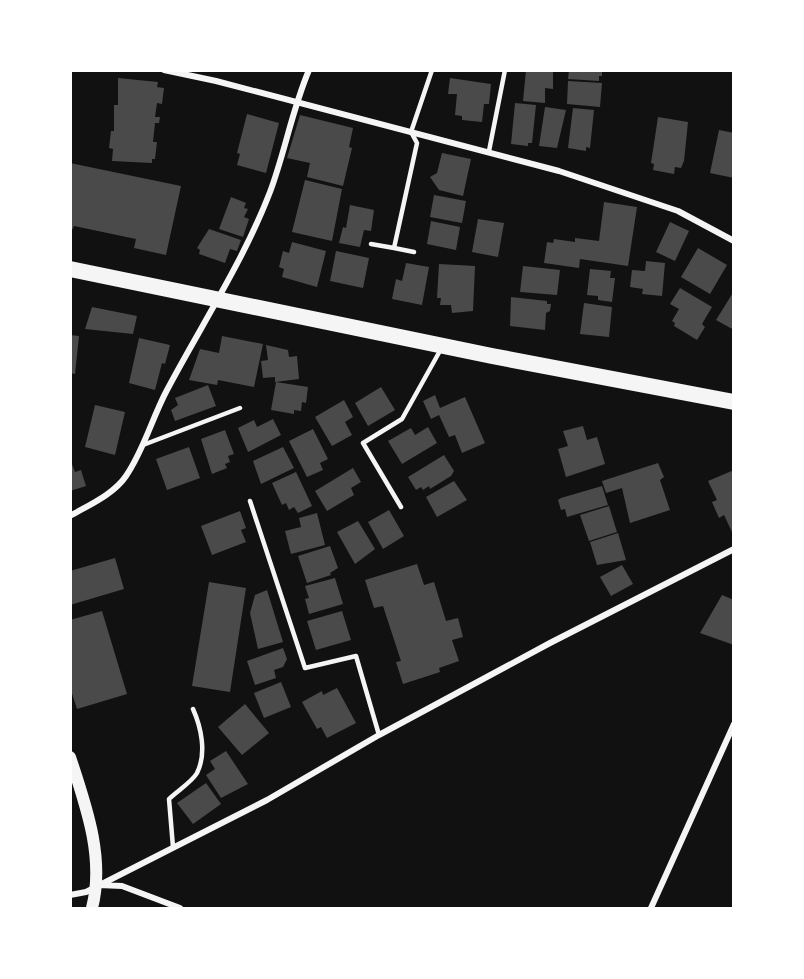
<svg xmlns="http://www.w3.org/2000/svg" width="804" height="979" font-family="Jost,sans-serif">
<rect width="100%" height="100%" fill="#111"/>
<path fill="#4a4a4a" d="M526 70 553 71V89L545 88V103L523 101Z
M569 70H602V76H599V81L568 79Z
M118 78 158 82 157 87 164 88 162 104 157 103 155 117H160L159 123H155L153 142H157L155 159H152V163L112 161 113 149 109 148 111 131H114V105H118Z
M450 78 491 84 489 104H484L482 122 462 120V116L455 115 457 94H448Z
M568 81 602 83 600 107 567 104Z
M515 103 536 105 532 143H528V146L511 144Z
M545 107 566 110 557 148 539 146Z
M573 108 594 110 590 148 586 147V151L568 148Z
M247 114 279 123 266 173 237 165 240 154 237 153Z
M300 115 353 128 349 147 352 148 343 186 307 177 310 163 287 158Z
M658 117 688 122 684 161 681 168 675 167 674 174 653 170 654 164 651 163Z
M719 130 734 133V178L710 173Z
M442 153 471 159 463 196 439 190 430 177 437 173Z
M70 163 181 186 166 255 134 248 136 239 74 226 70 234Z
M305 180 342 189 332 241 292 232Z
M434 195 466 201 462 223 430 217Z
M231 197 246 203 244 208 248 209 244 217 249 219 243 237 219 229Z
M604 202 637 207 628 266 580 259 579 268 544 263 547 242 553 243 554 239 575 242V238L599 241Z
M350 205 374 210 371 231 364 230 360 247 339 243 343 227 346 228Z
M478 219 504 223 498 257 472 252Z
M431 221 460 227 456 250 427 244Z
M670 222 689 231 675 261 656 252Z
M209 229 241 240 237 251 230 249 225 263 199 254 200 250 197 248Z
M292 242 326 251 317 287 282 277 284 269 279 267 283 251 289 253Z
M698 248 727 265 710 294 681 277Z
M336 251 369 258 363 288 330 281Z
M646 261 665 263 662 296 642 294 643 289 630 287 632 270 645 271Z
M406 263 429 267 422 305 392 299 396 279 402 281Z
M439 264 475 266 473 311 452 313 451 305H440L441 298H437Z
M523 266 560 270 557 295 520 292Z
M590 269 611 271 610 278H615L612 302 598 300V296L587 295Z
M680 288 712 307 702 324 705 327 697 340 674 326 675 323 672 321 679 309 670 304Z
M734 291V330L716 320Z
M511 297 547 301V304H551L550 311 546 313 545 330 510 326Z
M584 303 612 307 609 337 580 334Z
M92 307 137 316 133 334 85 329Z
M70 335 79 336 75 374 70 373Z
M222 336 263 344 254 387 218 380 217 385 189 380 200 349 219 353Z
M139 338 170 345 165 364 162 363 155 390 129 383Z
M266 345 288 350 289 357 297 356 299 379 275 382V377L263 378 261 361 268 360Z
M276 382 308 387 306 403 302 402 301 411 294 410V414L271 410Z
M208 385 216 406 175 421 171 410 178 405 175 398Z
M381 387 395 410 368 426 355 403Z
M435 395 440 408 465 397 485 443 462 453 455 435 449 437 439 415 431 419 423 401Z
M344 400 353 417 345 422 352 435 332 446 315 417Z
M95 405 125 412 115 455 85 447Z
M273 419 281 435 248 452 238 428 254 420 257 427Z
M583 426 587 440 597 437 605 464 566 477 558 449 568 446 563 431Z
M428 427 437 443 402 464 388 441 411 428 415 435Z
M313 429 328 459 320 463 323 470 307 477 289 441Z
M225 430 234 454 228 456 230 462 225 464 227 468 212 474 201 439Z
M189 447 200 478 167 490 156 459Z
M283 447 294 468 261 484 253 461Z
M444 455 454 471 451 476 430 489 429 486 423 490 421 487 416 490 408 477Z
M70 459 75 472 81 470 86 486 70 491Z
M658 463 664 477 660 480 670 510 630 523 622 488 606 493 602 481Z
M353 468 361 482 351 488 354 495 327 511 315 491Z
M734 470V531L732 532 724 515 719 518 712 502 717 500 708 481Z
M296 472 312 506 298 513 294 507 289 510 286 503 282 505 272 483Z
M454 481 467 500 437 517 426 497Z
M602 486 608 505 567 517 565 509 561 510 558 500 561 498Z
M609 506 617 532 589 541 580 515Z
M389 510 404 536 383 549 368 522Z
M240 511 246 528 241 530 246 542 212 555 201 526Z
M317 513 325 545 291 554 285 531 301 527 299 518Z
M358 521 375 549 355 564 337 532Z
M618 533 626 560 597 565 590 542Z
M330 546 338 568 330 573 331 575 307 583 298 556Z
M115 558 124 589 70 605V571Z
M417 564 424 585 434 582 446 621 458 618 463 637 452 640 459 661 439 668 440 672 403 684 396 662 401 661 383 606 374 608 365 580Z
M622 565 633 584 611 596 600 577Z
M335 578 343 604 309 614 305 599 309 598 305 586Z
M209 582 246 588 230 692 192 686Z
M267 590 283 642 258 649 250 613 255 595Z
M722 595 734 600V645L700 633Z
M102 611 127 694 77 709 70 687V620Z
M342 611 351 640 316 650 307 621Z
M283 648 287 659 283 667 274 670 276 678 255 685 247 661Z
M281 682 291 707 264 718 254 693Z
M337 688 356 723 327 738 321 727 317 729 302 702 322 691 323 695Z
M245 704 269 733 242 755 218 727Z
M226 751 248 784 221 798 206 775 215 769 210 761Z
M206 783 221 804 193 824 177 803Z"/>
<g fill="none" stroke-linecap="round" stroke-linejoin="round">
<path stroke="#f5f5f5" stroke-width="4.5" d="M489 151 505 70
M371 244 394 248
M414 252 394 248 417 143 411 132 432 70
M143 445 240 408
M250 501 305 668 356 656 379 735
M401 507 363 443 402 419 441 349
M173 847 169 799C177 791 192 782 197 773 207 753 201 727 193 709"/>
<path stroke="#f5f5f5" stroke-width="6" d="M164 70 216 81 559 171 678 211 734 241
M70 516C89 505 114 494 126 476 144 450 152 418 167 390 202 324 243 262 270 192 285 152 292 110 309 70
M99 885 122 886 180 908
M70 895 86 892 267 800 379 735 550 643 734 549
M651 908 734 724"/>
<path stroke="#f5f5f5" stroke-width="12" d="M70 757C86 806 105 858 92 908"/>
<path stroke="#f5f5f5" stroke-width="16" d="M70 269 492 356 734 402"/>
</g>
<rect width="804" height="979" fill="none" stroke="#ffffff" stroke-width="144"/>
</svg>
